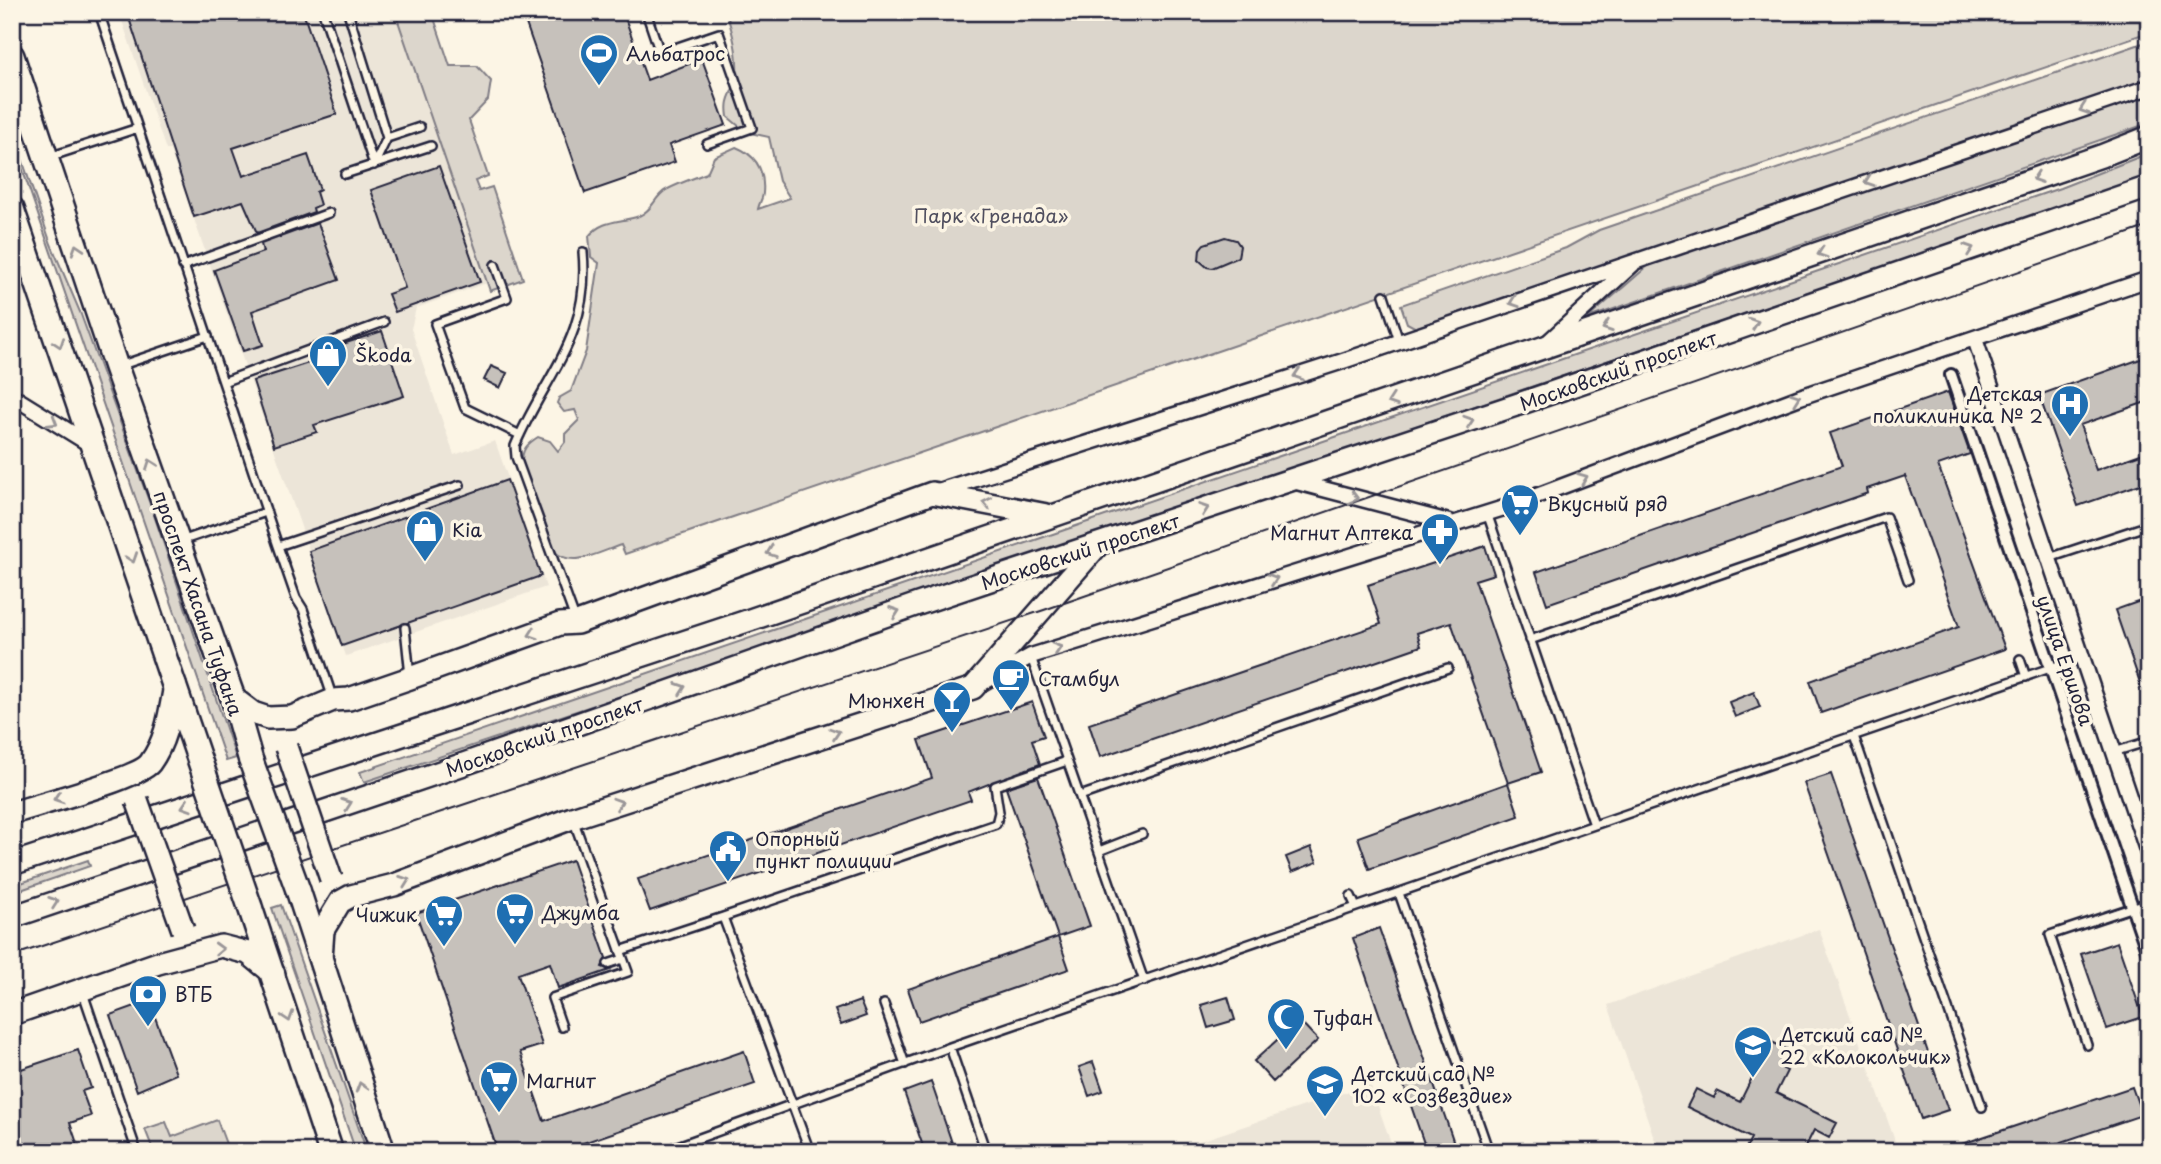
<svg xmlns="http://www.w3.org/2000/svg" width="2161" height="1164" font-family="'Playpen Sans',sans-serif">
<rect width="100%" height="100%" fill="#fcf5e5"/>
<filter id="ink" filterUnits="userSpaceOnUse"><feTurbulence type="fractalNoise" baseFrequency=".0143" numOctaves="2"/><feDisplacementMap in="SourceGraphic" scale="14" xChannelSelector="R" yChannelSelector="G"/><feConvolveMatrix kernelMatrix="1 2 1 2 8 2 1 2 1" color-interpolation-filters="sRGB"/></filter>
<g filter="url(#ink)">
<path fill="#ece5d8" d="M119 12H395L487 283 416 308 411 329 454 455 495 441 546 587 346 656 170 150H166Z
M1819 929 1899 1152H1659L1608 1005Z
M1370 1083 1394 1152H1167L1370 1084Z"/>
<path fill="#dcd6cc" stroke="#7f7c84" stroke-width="2" d="M395 12H432L450 66H477L491 81 488 100 469 120 488 176 475 181 479 191 492 187 523 279 490 291Z
M726 12H2149V32L625 554 621 545C599 552 572 569 554 551L522 462C522 449 527 444 538 437L550 441 558 451 565 442V434L579 420 575 410 564 412 557 403 559 398 571 391 586 351 599 263 591 257 589 236C603 219 620 223 639 216 652 211 655 196 666 190 679 183 694 178 707 173L714 157 736 147C756 155 765 170 763 193 763 198 759 203 758 209L790 198 779 181 769 137 746 132 728 117C725 97 732 96 736 79 740 60 732 30 726 12Z
M2149 41V80L1418 329 1407 323 1401 305 1566 248 1599 230Z
M2149 92V123L1588 318 1657 258Z
M12 130 51 244 80 312 154 515 236 758 226 761 12 139Z
M2149 153V176L857 617 364 782 360 772 2060 188Z
M88 860 90 866 12 893V886Z
M281 905 367 1152H356L272 908Z
M217 1120 229 1152H154L145 1129 166 1122 172 1137Z"/>
<path fill="#c6c1bb" stroke="#22223b" stroke-width="2" d="M127 12H303L337 114 233 148 243 176 308 155 320 190 316 192 320 205 313 208 314 212 257 233 243 201 194 217Z
M522 12H623L647 80 702 59 726 125 669 145 675 162 585 193Z
M439 166 480 282 395 312 388 294 405 288 371 190Z
M318 223 339 280 252 311 263 345 243 351 214 270 263 252 261 244Z
M1225 237 1236 240 1240 246 1238 257 1212 268 1207 267 1199 260 1200 249 1204 244Z
M382 331 404 396 314 425 317 432 274 446 253 381 327 357 325 350Z
M2149 356V401L2080 425 2096 470 2149 451V481L2078 506 2039 395Z
M491 366 507 373 500 388 484 380Z
M1948 392 1970 454 1938 465 2005 649 1821 713 1810 681 1959 627 1905 476 1867 489 1868 493 1547 604 1536 572 1842 466 1830 433Z
M507 480 541 576 342 646 309 551Z
M1485 546 1494 574 1475 580 1541 772 1508 783 1451 622 1417 633 1421 646 1100 757 1089 724 1381 624 1368 585Z
M2149 598V700H2146L2115 610Z
M1754 692 1760 707 1735 717 1729 702Z
M1032 702 1044 736 1032 740 1040 764 968 792 971 800 650 911 638 879 932 778 919 740Z
M1831 774 1948 1110 1921 1119 1804 783Z
M1038 777 1090 926 1058 937 1006 788Z
M1508 783 1519 816 1369 869 1358 837Z
M1311 847 1317 862 1292 872 1286 857Z
M572 860 606 958 602 967 610 970 558 988 550 963 518 974 542 1045 520 1052 544 1121 744 1051 755 1084 557 1152H498L416 913Z
M1379 928 1451 1134 1457 1152H1427L1353 938Z
M1058 937 1069 969 919 1021 908 989Z
M2117 942 2143 1017 2107 1029 2081 954Z
M1228 997 1235 1020 1208 1028 1201 1005Z
M149 1001 176 1074 137 1091 110 1015Z
M860 1001 866 1016 841 1025 835 1010Z
M1299 1020 1318 1040 1273 1082 1254 1061Z
M1770 1041 1788 1050 1780 1067 1787 1071 1776 1093 1837 1123 1829 1138 1814 1130 1803 1152H1744L1751 1138 1687 1107 1696 1089 1714 1098 1717 1091 1740 1102Z
M78 1050 91 1088 82 1091 91 1116 70 1123 80 1152H12V1072Z
M1093 1062 1103 1091 1089 1096 1079 1067Z
M931 1082 950 1137 955 1152H925L904 1092Z
M2132 1087 2142 1115 2032 1152H1948L1947 1149Z"/>
<g fill="none" stroke-linecap="round" stroke-linejoin="round">
<defs>
<path id="service" d="M99 12 278 546 296 598 303 609 332 696
M323 12 374 165
M348 12 387 138 420 127
M646 12 660 53 719 33 752 128 707 144
M49 157 138 128
M374 165 387 138
M345 174 431 146
M495 265 507 298 435 324 465 408 520 435
M183 266 329 213
M1384 295 1399 341
M119 366 208 336
M223 382 384 322
M1487 513 1594 825
M181 541 266 512
M278 546 460 485
M2049 558 2149 525
M575 619 516 457 515 446C544 376 591 338 583 252
M405 628 410 676
M1530 640 1886 517 1908 580
M1031 657 1144 981
M2020 659 2026 677
M1854 736 1982 1107
M2114 752 2149 741
M1080 796 1448 668
M1099 851 1142 834
M1399 893 1489 1152
M1351 896 1356 907
M620 951 723 917
M608 964 623 959
M82 990 137 1152
M884 1004 905 1064
M562 1027 552 998 628 972 573 819
M2087 1045 2050 935 2149 902
M950 1047 986 1152
M661 1152 950 1047 2082 657
M810 1152 723 917 996 824 999 812 995 786 1067 761"/>
<path id="pedestrian" d="M1951 375 2149 956"/>
<path id="minor" d="M1975 339 2149 856
M1547 343 1633 264
M12 396 91 445
M1289 480 1449 522
M935 492 1340 362 2149 87
M984 682 1031 656 1507 507 1800 397 2149 279"/>
<path id="secondary" d="M233 698 253 713 268 718 292 717 333 700 349 699 410 678 560 624 577 623 932 493 1052 516
M12 813C37 805 139 778 150 763 167 740 170 712 175 685
M12 864 744 622 2101 156 2149 137
M12 917 461 765 918 604 1516 405 2149 187
M321 958 323 930 340 902 351 896 394 885 572 818 973 688 1097 546
M12 1014 158 963 221 946 248 953 274 974"/>
<path id="primary" d="M12 56 116 367 233 698 251 761
M12 209 205 776
M298 890 383 1152
M250 907 331 1152"/>
</defs>
<use href="#service" stroke="#22223b" stroke-width="12"/>
<use href="#pedestrian" stroke="#22223b" stroke-width="16"/>
<use href="#minor" stroke="#22223b" stroke-width="19"/>
<use href="#secondary" stroke="#22223b" stroke-width="26"/>
<use href="#primary" stroke="#22223b" stroke-width="28"/>
<use href="#service" stroke="#fcf5e5" stroke-width="7"/>
<use href="#pedestrian" stroke="#fcf5e5" stroke-width="10"/>
<use href="#minor" stroke="#fcf5e5" stroke-width="14"/>
<use href="#secondary" stroke="#fcf5e5" stroke-width="21"/>
<use href="#primary" stroke="#fcf5e5" stroke-width="23"/>
<path stroke="#22223b" stroke-width="2" d="M12 956 1044 610 2149 226"/>
<defs>
<path id="secondary-bridge" d="M286 747 331 879
M137 800 183 930"/>
<path id="primary-bridge" d="M251 761 298 890
M205 776 250 907"/>
</defs>
<use href="#secondary-bridge" stroke="#22223b" stroke-width="26" stroke-linecap="butt"/>
<use href="#primary-bridge" stroke="#22223b" stroke-width="28" stroke-linecap="butt"/>
<use href="#secondary-bridge" stroke="#fcf5e5" stroke-width="21"/>
<use href="#primary-bridge" stroke="#fcf5e5" stroke-width="23"/>
</g>
<defs><path id="oneway-chevron" d="M-2-3.5L2.5 0L-2 3.5" fill="none" stroke-width="1.6" stroke-linecap="round" stroke-linejoin="round" transform="scale(1.75)"/></defs>
<g stroke="#9a9698">
<use href="#oneway-chevron" transform="translate(2084 109) rotate(161)"/>
<use href="#oneway-chevron" transform="translate(2037 178) rotate(161)"/>
<use href="#oneway-chevron" transform="translate(1869 181) rotate(161)"/>
<use href="#oneway-chevron" transform="translate(77 249) rotate(-108)"/>
<use href="#oneway-chevron" transform="translate(1969 249) rotate(-19)"/>
<use href="#oneway-chevron" transform="translate(1822 253) rotate(161)"/>
<use href="#oneway-chevron" transform="translate(1514 302) rotate(161)"/>
<use href="#oneway-chevron" transform="translate(1754 323) rotate(-19)"/>
<use href="#oneway-chevron" transform="translate(1607 327) rotate(161)"/>
<use href="#oneway-chevron" transform="translate(59 343) rotate(71)"/>
<use href="#oneway-chevron" transform="translate(1298 375) rotate(162)"/>
<use href="#oneway-chevron" transform="translate(1796 398) rotate(-20)"/>
<use href="#oneway-chevron" transform="translate(1392 401) rotate(161)"/>
<use href="#oneway-chevron" transform="translate(1469 421) rotate(-18)"/>
<use href="#oneway-chevron" transform="translate(53 422) rotate(31)"/>
<use href="#oneway-chevron" transform="translate(151 464) rotate(-110)"/>
<use href="#oneway-chevron" transform="translate(1583 478) rotate(-21)"/>
<use href="#oneway-chevron" transform="translate(1354 498) rotate(15)"/>
<use href="#oneway-chevron" transform="translate(987 503) rotate(-169)"/>
<use href="#oneway-chevron" transform="translate(1204 509) rotate(-19)"/>
<use href="#oneway-chevron" transform="translate(771 552) rotate(160)"/>
<use href="#oneway-chevron" transform="translate(132 558) rotate(71)"/>
<use href="#oneway-chevron" transform="translate(1273 579) rotate(-18)"/>
<use href="#oneway-chevron" transform="translate(895 612) rotate(-19)"/>
<use href="#oneway-chevron" transform="translate(533 634) rotate(161)"/>
<use href="#oneway-chevron" transform="translate(1057 648) rotate(-18)"/>
<use href="#oneway-chevron" transform="translate(681 688) rotate(-19)"/>
<use href="#oneway-chevron" transform="translate(835 733) rotate(-18)"/>
<use href="#oneway-chevron" transform="translate(58 798) rotate(162)"/>
<use href="#oneway-chevron" transform="translate(618 803) rotate(-18)"/>
<use href="#oneway-chevron" transform="translate(347 804) rotate(-19)"/>
<use href="#oneway-chevron" transform="translate(186 806) rotate(162)"/>
<use href="#oneway-chevron" transform="translate(405 881) rotate(-20)"/>
<use href="#oneway-chevron" transform="translate(54 902) rotate(-19)"/>
<use href="#oneway-chevron" transform="translate(219 949) rotate(-2)"/>
<use href="#oneway-chevron" transform="translate(288 1017) rotate(72)"/>
<use href="#oneway-chevron" transform="translate(361 1087) rotate(-107)"/>
</g>
</g>
<defs>
<symbol id="stadium-pin" viewBox="-11 -11 22 30"><path d="M0 17L-7.5 6A9.5 9.5 0 1 1 7.5 6Z" fill="#1f6fb2" stroke="#fcf5e5"/><path d="M0-5a6.5 5 0 1 0 0 10a6.5 5 0 1 0 0-10ZM-3.5-1.8h7v3.6h-7Z" fill="#fff"/></symbol>
<symbol id="shop-pin" viewBox="-11 -11 22 30"><path d="M0 17L-7.5 6A9.5 9.5 0 1 1 7.5 6Z" fill="#1f6fb2" stroke="#fcf5e5"/><path d="M-5-2.5h2.3a2.7 3.5 0 0 1 5.4 0H5L5.5 6h-11ZM-1.5-2.5h3a1.5 2.3 0 0 0-3 0Z" fill="#fff"/></symbol>
<symbol id="hospital-pin" viewBox="-11 -11 22 30"><path d="M0 17L-7.5 6A9.5 9.5 0 1 1 7.5 6Z" fill="#1f6fb2" stroke="#fcf5e5"/><path d="M-5-5h3v3.5h4V-5h3V5h-3V1.5h-4V5h-3Z" fill="#fff"/></symbol>
<symbol id="supermarket-pin" viewBox="-11 -11 22 30"><path d="M0 17L-7.5 6A9.5 9.5 0 1 1 7.5 6Z" fill="#1f6fb2" stroke="#fcf5e5"/><path d="M-6-5.5h2.5l.6 2H6L4.5 2H-2.5L-4.4-4H-6ZM-1.5 3.2a1.3 1.3 0 1 0 .1 0ZM3 3.2a1.3 1.3 0 1 0 .1 0Z" fill="#fff"/></symbol>
<symbol id="pharmacy-pin" viewBox="-11 -11 22 30"><path d="M0 17L-7.5 6A9.5 9.5 0 1 1 7.5 6Z" fill="#1f6fb2" stroke="#fcf5e5"/><path d="M-2-6h4v4h4v4h-4v4h-4v-4h-4v-4h4Z" fill="#fff"/></symbol>
<symbol id="cafe-pin" viewBox="-11 -11 22 30"><path d="M0 17L-7.5 6A9.5 9.5 0 1 1 7.5 6Z" fill="#1f6fb2" stroke="#fcf5e5"/><path d="M-5.5-4.5H6V0H3Q3 3.5 0 3.5H-2.5Q-5.5 3.5-5.5 0ZM3-3.2v2h1.7v-2ZM-6 4.5H4V6H-6Z" fill="#fff"/></symbol>
<symbol id="bar-pin" viewBox="-11 -11 22 30"><path d="M0 17L-7.5 6A9.5 9.5 0 1 1 7.5 6Z" fill="#1f6fb2" stroke="#fcf5e5"/><path d="M-6-5H6L.8 .8V4.5H3.5V6h-7V4.5H-.8V.8Z" fill="#fff"/></symbol>
<symbol id="civic-pin" viewBox="-11 -11 22 30"><path d="M0 17L-7.5 6A9.5 9.5 0 1 1 7.5 6Z" fill="#1f6fb2" stroke="#fcf5e5"/><path d="M-.6-6.5H3V-4.5H.6V-3L4-1V1h2V6H-6V1h2V-1L-.6-3ZM-1.2 2.5V6h2.4V2.5Z" fill="#fff"/></symbol>
<symbol id="bank-pin" viewBox="-11 -11 22 30"><path d="M0 17L-7.5 6A9.5 9.5 0 1 1 7.5 6Z" fill="#1f6fb2" stroke="#fcf5e5"/><path d="M-6-4H6V4H-6ZM0-2.3a2.3 2.3 0 1 0 0 4.6a2.3 2.3 0 1 0 0-4.6Z" fill="#fff"/></symbol>
<symbol id="mosque-pin" viewBox="-11 -11 22 30"><path d="M0 17L-7.5 6A9.5 9.5 0 1 1 7.5 6Z" fill="#1f6fb2" stroke="#fcf5e5"/><path d="M3.5-4.9A6 6 0 1 0 3.5 4.9A5 5 0 1 1 3.5-4.9Z" fill="#fff"/></symbol>
<symbol id="school-pin" viewBox="-11 -11 22 30"><path d="M0 17L-7.5 6A9.5 9.5 0 1 1 7.5 6Z" fill="#1f6fb2" stroke="#fcf5e5"/><path d="M0-5L7-2L0 1L-7-2ZM-4 1L0 2.5L4 1V4Q0 6-4 4Z" fill="#fff"/></symbol>
</defs>
<g fill-rule="evenodd">
<use href="#stadium-pin" x="577" y="31" width="44" height="60"/>
<use href="#shop-pin" x="306" y="332" width="44" height="60"/>
<use href="#hospital-pin" x="2048" y="382" width="44" height="60"/>
<use href="#supermarket-pin" x="1498" y="481" width="44" height="60"/>
<use href="#shop-pin" x="403" y="507" width="44" height="60"/>
<use href="#pharmacy-pin" x="1418" y="510" width="44" height="60"/>
<use href="#cafe-pin" x="989" y="656" width="44" height="60"/>
<use href="#bar-pin" x="930" y="678" width="44" height="60"/>
<use href="#civic-pin" x="706" y="827" width="44" height="60"/>
<use href="#supermarket-pin" x="493" y="890" width="44" height="60"/>
<use href="#supermarket-pin" x="422" y="892" width="44" height="60"/>
<use href="#bank-pin" x="126" y="972" width="44" height="60"/>
<use href="#mosque-pin" x="1264" y="995" width="44" height="60"/>
<use href="#school-pin" x="1731" y="1023" width="44" height="60"/>
<use href="#supermarket-pin" x="477" y="1058" width="44" height="60"/>
<use href="#school-pin" x="1303" y="1062" width="44" height="60"/>
</g>
<g text-anchor="middle" dominant-baseline="central" stroke-width="7" stroke-linejoin="round" paint-order="stroke">
<g font-size="19" fill="#22223b" stroke="#fcf5e5" text-anchor="start">
<text x="626" y="53">Альбатрос</text>
<text x="355" y="354">Škoda</text>
<text x="2043" y="393" text-anchor="end">Детская<tspan x="2043" dy="22">поликлиника № 2</tspan></text>
<text x="1547" y="503">Вкусный ряд</text>
<text x="452" y="529">Kia</text>
<text x="1413" y="532" text-anchor="end">Магнит Аптека</text>
<text x="1038" y="678">Стамбул</text>
<text x="925" y="700" text-anchor="end">Мюнхен</text>
<text x="755" y="838">Опорный<tspan x="755" dy="22">пункт полиции</tspan></text>
<text x="542" y="912">Джумба</text>
<text x="417" y="914" text-anchor="end">Чижик</text>
<text x="175" y="994">ВТБ</text>
<text x="1313" y="1017">Туфан</text>
<text x="1780" y="1034">Детский сад №<tspan x="1780" dy="22">22 «Колокольчик»</tspan></text>
<text x="1352" y="1073">Детский сад №<tspan x="1352" dy="22">102 «Созвездие»</tspan></text>
<text x="526" y="1080">Магнит</text>
</g>
<g font-size="19" fill="#504f5f" stroke="#fcf5e5">
<text x="991" y="215">Парк «Гренада»</text>
</g>
<g font-size="19" fill="#22223b" stroke="#fcf5e5">
<text transform="translate(1618 370) rotate(-19)">Московский проспект</text>
<text transform="translate(1080 551) rotate(-18)">Московский проспект</text>
<text transform="translate(199 603) rotate(71)">проспект Хасана Туфана</text>
<text transform="translate(2066 660) rotate(71)">улица Ершова</text>
<text transform="translate(544 736) rotate(-19)">Московский проспект</text>
</g>
</g>
<rect width="2161" height="1164" fill="none" stroke="#fcf5e5" stroke-width="42"/>
<rect x="21" y="21" width="2119" height="1122" fill="none" stroke="#22223b" stroke-width="2.5" filter="url(#ink)"/>
</svg>
